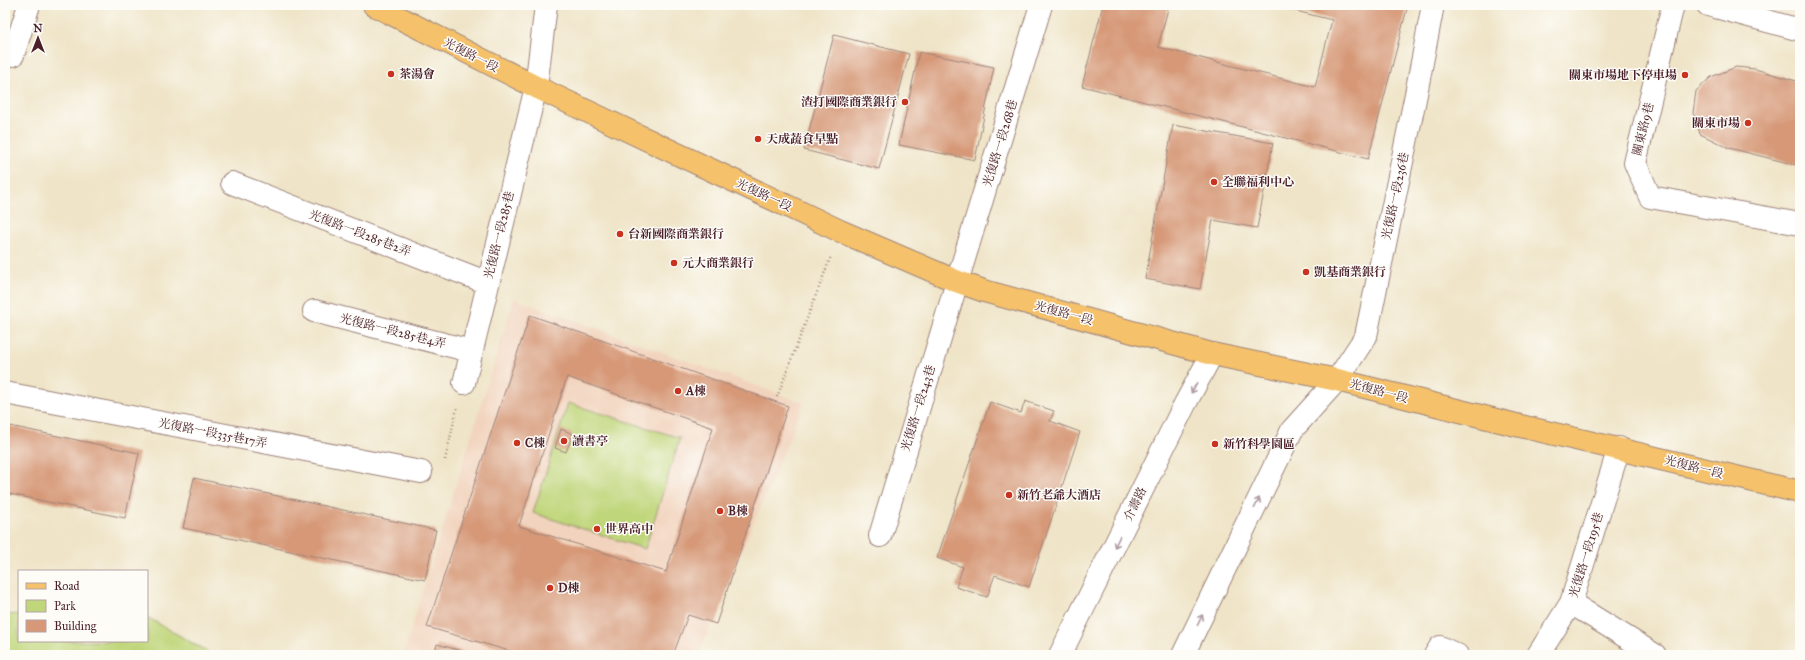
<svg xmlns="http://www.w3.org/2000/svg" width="1805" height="660" font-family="'IM FELL Great Primer','Noto Serif TC',serif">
<rect width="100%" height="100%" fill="#fdfcf7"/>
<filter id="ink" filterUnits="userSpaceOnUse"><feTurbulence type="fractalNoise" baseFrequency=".025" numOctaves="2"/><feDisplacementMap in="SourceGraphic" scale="8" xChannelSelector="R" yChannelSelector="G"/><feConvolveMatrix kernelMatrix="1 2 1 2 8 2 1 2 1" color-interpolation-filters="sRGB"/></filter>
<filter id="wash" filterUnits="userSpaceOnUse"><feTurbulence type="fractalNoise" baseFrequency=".012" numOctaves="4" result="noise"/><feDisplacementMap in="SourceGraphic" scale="16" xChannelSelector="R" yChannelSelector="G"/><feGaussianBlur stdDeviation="0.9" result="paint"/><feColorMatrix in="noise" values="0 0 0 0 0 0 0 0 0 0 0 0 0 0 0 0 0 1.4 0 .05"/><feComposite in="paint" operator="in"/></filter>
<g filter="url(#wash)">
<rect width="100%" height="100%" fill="#efe4c7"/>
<path fill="#f2d4be" d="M514 299 804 403 698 655H403Z"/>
<path fill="#c0d67a" stroke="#857a52" d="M568 403 680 438 645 549 533 513Z
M19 614V641H147V617L213 655H5V615Z"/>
<g id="blocks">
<path fill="#d69877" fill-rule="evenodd" d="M1103 5H1169L1158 47 1315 87 1332 20 1288 9 1289 5H1408L1368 159 1082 86Z
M834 35 909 54 879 169 804 150Z
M919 52 994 67 975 160 899 145Z
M1736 67 1755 69 1800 82V166L1729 148 1700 134 1693 113 1696 91 1711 77Z
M1173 125 1273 143 1257 228 1213 220 1200 289 1145 279Z
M530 315 788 406 716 624 688 615 673 655H523L427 627ZM567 377 713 428 666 572 519 526Z
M1025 401 1054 411 1050 421 1080 432 1029 587 995 575 987 597 956 587 963 567 937 558 990 402 1021 413Z
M5 425 139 453 125 518 5 493Z
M561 429 573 434 566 452 555 448Z
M194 478 436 530 425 580 183 528Z
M437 644 469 653V655H434Z"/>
</g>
</g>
<g filter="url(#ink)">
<use href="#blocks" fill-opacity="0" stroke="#9c8279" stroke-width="1"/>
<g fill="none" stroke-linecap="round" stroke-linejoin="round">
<defs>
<path id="minor" d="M1673 5 1635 163 1650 197 1800 224
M1708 5 1800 30
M13 55 29 5
M232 183 488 283
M314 311 471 351
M464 383 536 87 546 5
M5 393 421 472
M880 536 1041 5
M1571 603 1655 655
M1060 655 1185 404 1212 354
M1183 655 1292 430 1337 380 1366 336 1416 94 1433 5
M1435 655 1440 647 1457 655
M1538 655 1571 603 1619 448"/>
<path id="major" d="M374 5 536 87 840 231 956 281 984 291 1212 354 1337 380 1512 424 1800 492"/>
</defs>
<use href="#minor" stroke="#9c8279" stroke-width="24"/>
<use href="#major" stroke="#9c8279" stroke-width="24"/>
<path stroke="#9c8279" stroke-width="2.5" stroke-dasharray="1 3" stroke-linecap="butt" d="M777 397 831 256
M445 460 457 408"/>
<use href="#minor" stroke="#fff" stroke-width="22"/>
<use href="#major" stroke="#f5c16b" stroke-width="22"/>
</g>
<defs><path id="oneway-shaft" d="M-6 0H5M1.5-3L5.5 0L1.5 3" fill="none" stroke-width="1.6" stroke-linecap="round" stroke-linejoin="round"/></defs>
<g stroke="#ae9aa0">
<use href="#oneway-shaft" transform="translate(1194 388) rotate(118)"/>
<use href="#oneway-shaft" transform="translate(1257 503) rotate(-64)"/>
<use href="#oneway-shaft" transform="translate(1117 542) rotate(116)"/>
<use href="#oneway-shaft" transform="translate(1200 620) rotate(-64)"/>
</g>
</g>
<g fill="#c8321e" stroke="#fdfcf7" stroke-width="1.5">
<circle cx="391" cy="74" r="4"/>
<circle cx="1685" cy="75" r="4"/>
<circle cx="905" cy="102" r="4"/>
<circle cx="1748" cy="123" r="4"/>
<circle cx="758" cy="139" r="4"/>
<circle cx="1214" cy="182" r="4"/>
<circle cx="620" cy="234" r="4"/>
<circle cx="674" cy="263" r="4"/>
<circle cx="1306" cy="272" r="4"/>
<circle cx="678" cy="391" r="4"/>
<circle cx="564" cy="441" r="4"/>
<circle cx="517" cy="443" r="4"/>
<circle cx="1215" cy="444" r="4"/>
<circle cx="1009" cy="495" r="4"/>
<circle cx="720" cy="511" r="4"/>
<circle cx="597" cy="529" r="4"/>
<circle cx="550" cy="588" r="4"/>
</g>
<g text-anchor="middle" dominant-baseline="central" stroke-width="3" stroke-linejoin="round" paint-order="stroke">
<g font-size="12" fill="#4a1f2b" stroke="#fdfcf7">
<text transform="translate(471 55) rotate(27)">光復路一段</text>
<text transform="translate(1643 129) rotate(-76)">關東路9巷</text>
<text transform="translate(1000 143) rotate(-73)">光復路一段268巷</text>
<text transform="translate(764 195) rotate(25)">光復路一段</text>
<text transform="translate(1395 196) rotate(-78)">光復路一段236巷</text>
<text transform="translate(360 233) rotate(21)">光復路一段285巷2弄</text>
<text transform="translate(499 235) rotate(-76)">光復路一段285巷</text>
<text transform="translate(1064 313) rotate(15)">光復路一段</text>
<text transform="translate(393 331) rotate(14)">光復路一段285巷4弄</text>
<text transform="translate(1379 391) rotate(15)">光復路一段</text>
<text transform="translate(918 408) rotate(-73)">光復路一段243巷</text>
<text transform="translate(213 433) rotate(11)">光復路一段335巷17弄</text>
<text transform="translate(1694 467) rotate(14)">光復路一段</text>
<text transform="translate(1135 504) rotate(-64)">介壽路</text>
<text transform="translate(1586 555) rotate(-73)">光復路一段195巷</text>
</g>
<g font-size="12" font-weight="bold" fill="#4a1f2b" stroke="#fdfcf7" text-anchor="start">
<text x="399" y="74">茶湯會</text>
<text x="1677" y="75" text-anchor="end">關東市場地下停車場</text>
<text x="897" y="102" text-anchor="end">渣打國際商業銀行</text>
<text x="1740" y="123" text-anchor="end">關東市場</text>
<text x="766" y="139">天成蔬食早點</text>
<text x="1222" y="182">全聯福利中心</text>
<text x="628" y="234">台新國際商業銀行</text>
<text x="682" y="263">元大商業銀行</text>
<text x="1314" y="272">凱基商業銀行</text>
<text x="686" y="391">A棟</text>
<text x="572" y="441">讀書亭</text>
<text x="525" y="443">C棟</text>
<text x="1223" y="444">新竹科學園區</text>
<text x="1017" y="495">新竹老爺大酒店</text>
<text x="728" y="511">B棟</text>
<text x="605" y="529">世界高中</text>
<text x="558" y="588">D棟</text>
</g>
</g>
<rect width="1805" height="660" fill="none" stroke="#fdfcf7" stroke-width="20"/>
<rect x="18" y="570" width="130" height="72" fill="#fdfcf7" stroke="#b5a4a5"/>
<rect x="26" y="583" width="20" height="6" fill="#f5c16b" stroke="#b5a4a5"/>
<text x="54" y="590" font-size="12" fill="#4a1f2b">Road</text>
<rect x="26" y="600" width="20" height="12" fill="#c0d67a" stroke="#b5a4a5"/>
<text x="54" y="610" font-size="12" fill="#4a1f2b">Park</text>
<rect x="26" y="620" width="20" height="12" fill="#d69877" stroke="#b5a4a5"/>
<text x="54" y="630" font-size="12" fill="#4a1f2b">Building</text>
<g transform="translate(38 38)" stroke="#fdfcf7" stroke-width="3" paint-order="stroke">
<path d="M0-3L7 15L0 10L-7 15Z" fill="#4a1f2b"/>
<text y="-6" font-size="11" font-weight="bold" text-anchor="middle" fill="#4a1f2b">N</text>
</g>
</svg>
